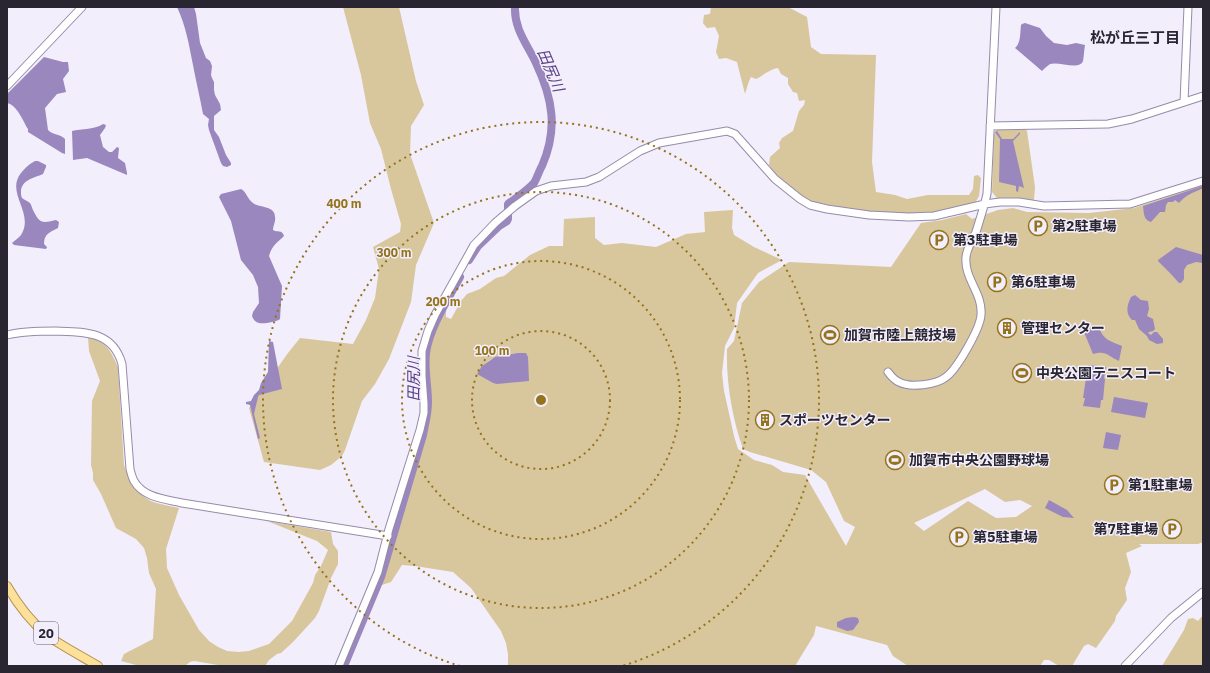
<svg xmlns="http://www.w3.org/2000/svg" width="1210" height="673" font-family="'IBM Plex Sans','Noto Sans JP',sans-serif">
<rect width="100%" height="100%" fill="#f2eefb"/>
<path fill="#d8c69d" fill-rule="evenodd" d="M343 7H399L416 81 424 105 411 126 410 154 434 223 416 265 411 302 389 359 375 384 362 401 345 450 342 456 331 465 320 470 264 462 249 408 288 353 300 338 353 344 366 320 375 298 379 269 373 247 400 232 401 224 391 189 381 149 370 123 361 75Z
M711 7H788L807 17 811 47 821 54 876 55 872 162 876 192 895 195 907 199 928 195H969L973 189 974 176 978 175 981 178 979 196 975 203 943 211 916 214 867 211 843 208 815 202 808 200 799 195 779 178 769 165 770 157 780 148 779 143 782 138 793 131 799 111 804 105 805 100 799 101 797 93 793 92 788 84V78L781 74 778 68C768 70 764 75 756 79L751 77 749 81 745 94 737 62 726 58 719 59 716 52 719 36 715 27 707 28 703 23 704 15 710 14Z
M1006 129H1025L1027 131 1035 187 1034 200 1015 198H997L992 192 994 133 997 130Z
M1203 185V542L1198 544H1139L1142 546 1126 553 1131 572 1125 588 1127 600 1116 616 1115 621 1096 648 1088 644 1084 646 1072 666H1059L1049 660H1044L1040 666H908L893 656 887 645 816 626 814 635 795 666H508V654L506 643 501 631 471 588 453 572 415 566 402 565 391 582 376 587 389 549 420 441 424 363 429 337 434 323 452 288 457 289 446 309V317L451 319 461 301 467 294 480 289 496 278 504 276 530 255 549 246H563L564 219 595 217V238L604 245 622 243 656 247 686 234 705 232 704 212 733 210 732 228 734 235 754 247 782 260 758 273 737 303 734 328 725 346 722 373 724 391 734 436 738 449 754 460 772 465 783 472 805 475 846 546 855 527 844 521 826 482 811 470 750 452 743 449C732 417 726 382 727 349L734 341 742 303 759 282 789 262 891 267 921 223 942 220 966 214 972 219 998 210 1013 208 1027 212 1089 213 1134 208ZM517 353H526L519 382 497 383H493L478 374C489 355 497 358 517 353ZM985 489 1005 502 1020 500 1032 506 1016 517 996 518 968 501 924 531 914 523Z
M88 337C107 343 110 349 118 367L124 465C129 480 135 492 149 500 156 504 171 506 179 508L166 549 167 568 179 595 199 630 209 641 218 647 227 651 239 652 249 651 269 644 292 621 313 583 315 575 321 566 328 550 317 541 267 521 331 532 333 544 338 551V564L331 578 319 611 315 618 293 642 281 653 277 654 269 660 265 666H224L194 661 190 662 185 666H140L121 661 124 654 153 639 156 589 149 573 147 558 144 548 136 539 116 528 101 494 93 480V473L91 465 92 401 100 381 89 351Z
M1203 615V666H1162L1184 630 1188 619 1193 618 1198 621Z"/>
<path fill="#9987be" d="M177 7H194L196 14 200 43 206 58 210 61 212 66 211 75 212 78 214 82V90L215 95 220 104 221 110 214 116V130L219 137 226 155 231 163V165L227 167 223 166 221 163 209 130 208 125 209 119 203 114C200 98 196 81 193 65 189 45 186 26 177 7Z
M1025 23 1040 28 1046 36 1054 43 1067 45 1076 43 1085 45C1084 50 1084 56 1083 61 1079 71 1059 61 1050 64 1047 66 1044 69 1042 71L1015 48C1021 43 1020 33 1021 25L1022 24Z
M44 57 63 62H68L69 71 63 79 66 92 57 94 45 108 48 130C52 135 61 134 65 139V154L62 153 28 132V129C23 121 17 105 7 103V94Z
M103 124 106 125 105 128 100 135 103 147 109 152H112L117 147 119 148 118 158 125 163 127 173V175L87 158 73 160 72 131C81 129 96 129 103 124Z
M997 131 1002 139H1013L1020 132V134L1013 141 1024 188 1019 186 1018 192 1016 191V186L999 182 1000 139 995 132Z
M35 161H38L46 165V167L43 174C34 178 21 180 21 192 21 194 21 196 22 198 24 200 28 201 30 203 32 206 32 209 34 212 40 224 43 223 56 220L59 222 58 228C50 232 44 234 44 244L47 247 46 249 14 245 12 243C15 240 19 238 21 235 35 213 5 193 21 173 25 168 29 164 35 161Z
M1203 186V188C1193 193 1187 194 1179 203L1175 200 1173 202H1168L1166 205 1165 212H1160L1151 222C1143 220 1144 212 1143 206Z
M241 189C247 192 247 199 253 203 259 208 275 205 275 217 276 222 273 225 273 230 277 233 282 229 284 236 277 243 272 245 269 256L282 286 280 319C276 322 264 324 259 323 255 322 253 319 252 316L253 312 259 303 258 287 253 275 241 260 231 221 219 197 221 194Z
M1176 247 1203 255V263L1196 262 1187 265 1184 270V279L1181 283H1179L1170 273 1158 261V260Z
M1135 295 1141 300 1148 301 1149 309 1147 316 1153 319 1155 329 1153 331 1149 332 1148 333 1151 335 1154 332H1157L1163 339V343L1157 344 1149 340 1147 336 1139 329 1135 320H1132C1125 313 1127 305 1131 297Z
M1095 326 1099 328C1104 340 1110 341 1122 346L1119 361C1108 356 1106 350 1093 354L1084 332Z
M269 341 273 342 282 389 259 395 258 397 254 414 260 438 258 439 250 405 246 404V402L251 401 254 395 259 390 261 383 268 372Z
M517 353H526L528 357 529 381 497 384 493 383 477 374 482 366 495 357Z
M1088 365 1106 367 1104 378 1105 379 1103 400H1101L1100 408 1083 406 1085 398H1083Z
M1114 397 1148 403 1145 418 1111 412Z
M1106 432 1121 435 1118 450 1103 448Z
M1049 500 1067 510 1074 518 1063 517 1045 508Z
M854 617 858 618 859 622 853 630 847 631 837 627V622L846 618Z"/>
<g fill="none" stroke-linecap="round" stroke-linejoin="round">
<path stroke="#9987be" stroke-width="8" d="M469 260 478 246 499 226 507 221 508 219V204C516 198 527 191 534 183 537 178 539 171 542 166 558 129 553 99 536 63 527 44 514 29 515 7
M344 666 381 577 423 435C425 424 428 414 428 402 428 386 424 369 426 353 429 329 448 299 460 277"/>
<defs>
<path id="tertiary" d="M7 86 82 7
M1184 102 1188 7
M990 126 1108 124 1132 119 1203 96
M7 335C23 331 40 331 56 331 85 332 113 331 122 364L130 469C131 473 132 477 134 481 144 498 165 499 182 503L388 536
M888 372C891 376 894 380 899 382 910 388 936 385 946 377 957 369 980 329 981 315 983 293 964 279 966 257 967 248 972 240 976 232 980 219 984 207 987 194L996 7
M339 666 378 572 389 529 420 430 424 413V404L422 376V351L428 331 435 315 474 245 495 223 515 206 536 191 551 186 586 182 599 177 640 151 659 143 727 131 735 134 775 179 800 199 810 205 827 209 869 215 909 217 934 216 985 204 1000 202H1019L1044 206 1130 204 1203 181
M1125 666 1171 618 1203 592"/>
<path id="primary" d="M7 586C18 605 31 622 48 636 62 646 83 657 98 666"/>
</defs>
<use href="#tertiary" stroke="#958ba9" stroke-width="9"/>
<use href="#primary" stroke="#b2924a" stroke-width="10"/>
<use href="#tertiary" stroke="#fff" stroke-width="7"/>
<use href="#primary" stroke="#fde09a" stroke-width="8"/>
</g>
<g fill="none" stroke="#94731b" stroke-width="2" stroke-dasharray="2 4">
<circle cx="541" cy="400" r="69"/>
<circle cx="541" cy="400" r="139"/>
<circle cx="541" cy="400" r="208"/>
<path d="M460 666A278 278 0 1 1 622 666"/>
</g>
<defs>
<symbol id="parking-ring" viewBox="-11 -11 22 22"><circle r="9.5" fill="#f2eefb" stroke="#94731b" stroke-width="1.5"/><path d="M-3.5-5.5H1a3.5 3.5 0 0 1 0 7H-1V5.5H-3.5ZM-1-3.4V-.6H.8a1.4 1.4 0 0 0 0-2.8Z" fill="#94731b"/></symbol>
<symbol id="building-ring" viewBox="-11 -11 22 22"><circle r="9.5" fill="#f2eefb" stroke="#94731b" stroke-width="1.5"/><path d="M-4-6H4V6H1V3H-1V6H-4ZM-2.5-4.3h1.7v1.8h-1.7ZM.8-4.3h1.7v1.8H.8ZM-2.5-1h1.7V.8h-1.7ZM.8-1h1.7V.8H.8Z" fill="#94731b"/></symbol>
<symbol id="stadium-ring" viewBox="-11 -11 22 22"><circle r="9.5" fill="#f2eefb" stroke="#94731b" stroke-width="1.5"/><path d="M0-5a6.5 5 0 1 0 0 10a6.5 5 0 1 0 0-10ZM-3.5-1.8h7v3.6h-7Z" fill="#94731b"/></symbol>
</defs>
<g fill-rule="evenodd">
<use href="#parking-ring" x="1027" y="215" width="22" height="22"/>
<use href="#parking-ring" x="928" y="229" width="22" height="22"/>
<use href="#parking-ring" x="986" y="271" width="22" height="22"/>
<use href="#building-ring" x="996" y="317" width="22" height="22"/>
<use href="#stadium-ring" x="819" y="324" width="22" height="22"/>
<use href="#stadium-ring" x="1011" y="362" width="22" height="22"/>
<use href="#building-ring" x="754" y="409" width="22" height="22"/>
<use href="#stadium-ring" x="884" y="449" width="22" height="22"/>
<use href="#parking-ring" x="1103" y="474" width="22" height="22"/>
<use href="#parking-ring" x="1161" y="518" width="22" height="22"/>
<use href="#parking-ring" x="948" y="526" width="22" height="22"/>
</g>
<g text-anchor="middle" dominant-baseline="central" stroke-width="3" stroke-linejoin="round" paint-order="stroke">
<rect fill="#f2eefb" stroke="#65616e" stroke-width="1" x="34" y="622" width="24" height="22" rx="3"/>
<g font-size="13" font-weight="bold" fill="#292531">
<text x="46" y="633">20</text>
</g>
<g font-size="14" font-weight="bold" fill="#292531" stroke="#f2eefb" text-anchor="start">
<text x="1052" y="226">第2駐車場</text>
<text x="953" y="240">第3駐車場</text>
<text x="1011" y="282">第6駐車場</text>
<text x="1021" y="328">管理センター</text>
<text x="844" y="335">加賀市陸上競技場</text>
<text x="1036" y="373">中央公園テニスコート</text>
<text x="779" y="420">スポーツセンター</text>
<text x="909" y="460">加賀市中央公園野球場</text>
<text x="1128" y="485">第1駐車場</text>
<text x="1158" y="529" text-anchor="end">第7駐車場</text>
<text x="973" y="537">第5駐車場</text>
</g>
<g font-size="15" font-weight="bold" fill="#292531" stroke="#f2eefb">
<text x="1135" y="37">松が丘三丁目</text>
</g>
<g font-size="15" font-style="italic" fill="#5a4085" stroke="#f2eefb">
<text transform="translate(551 70) rotate(67)">田尻川</text>
<text transform="translate(413 379) rotate(-90)">田尻川</text>
</g>
</g>
<circle cx="541" cy="400" r="6" fill="#94731b" stroke="#f2eefb" stroke-width="2"/>
<g font-size="12" text-anchor="middle" font-weight="bold" fill="#94731b" stroke="#f2eefb" stroke-width="3" stroke-linejoin="round" paint-order="stroke">
<text x="344" y="208">400 m</text>
<text x="394" y="257">300 m</text>
<text x="443" y="306">200 m</text>
<text x="492" y="355">100 m</text>
</g>
<rect width="1210" height="673" fill="none" stroke="#292531" stroke-width="16"/>
</svg>
